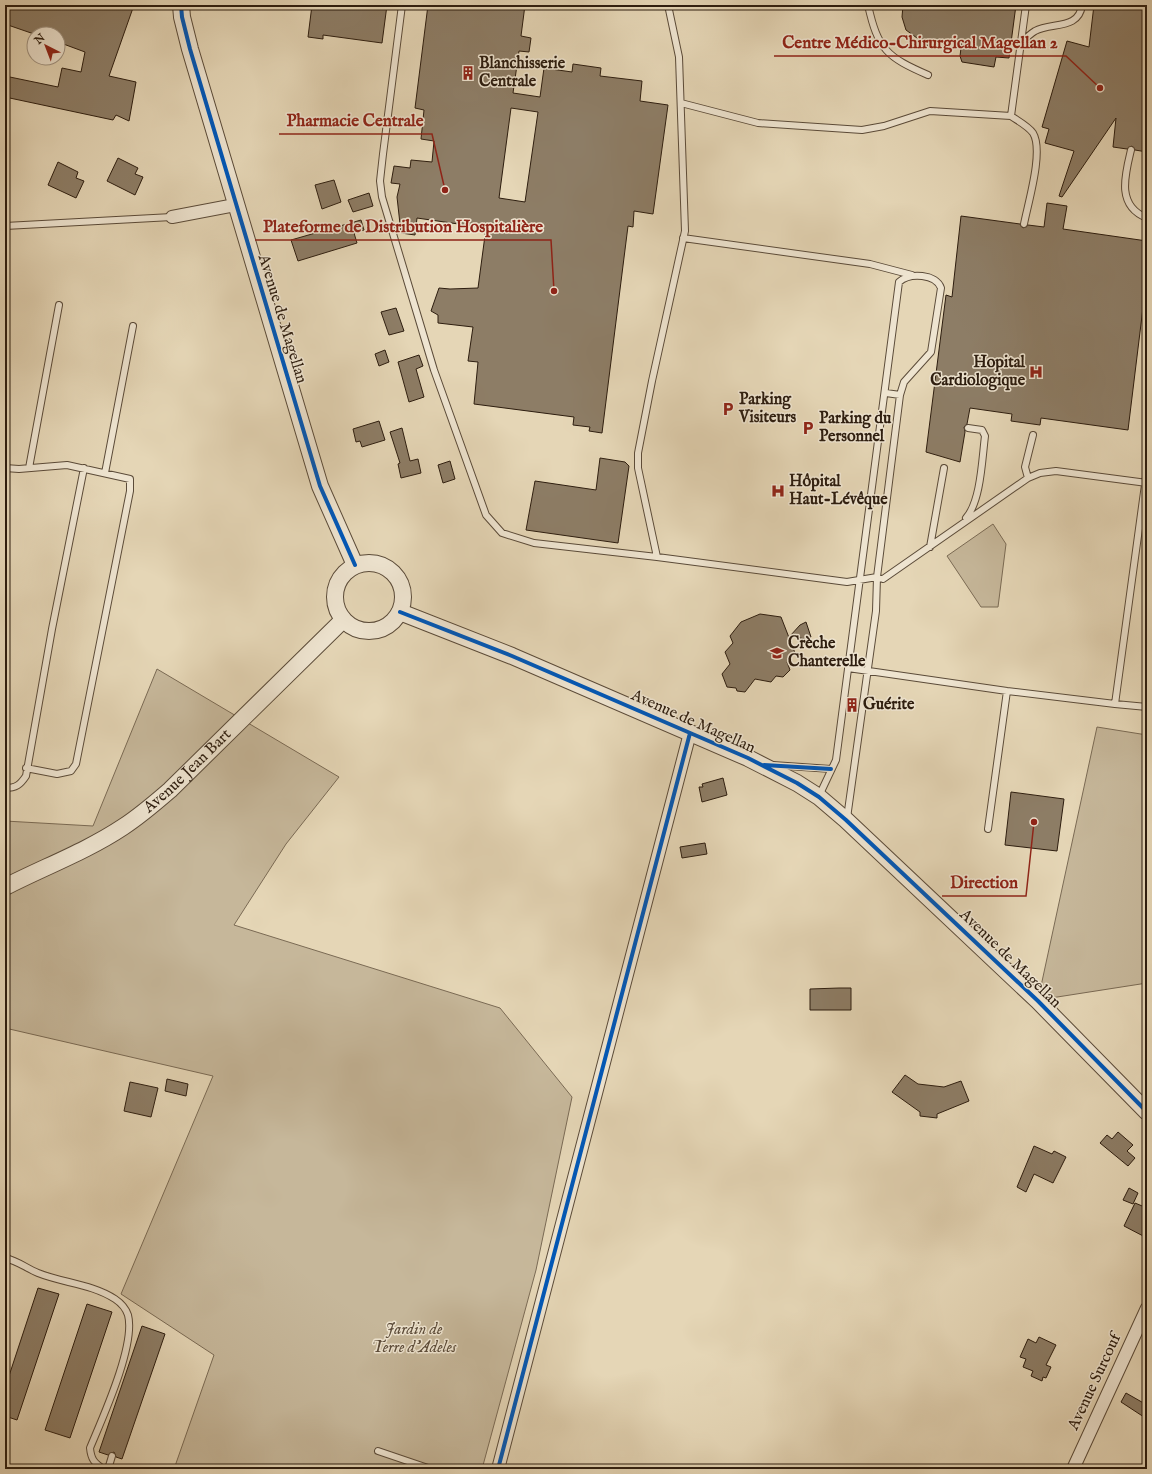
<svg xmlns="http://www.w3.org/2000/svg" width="1152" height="1474" font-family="'IM FELL English',serif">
<rect width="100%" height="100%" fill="#e5d6b6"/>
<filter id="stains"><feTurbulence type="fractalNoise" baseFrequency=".005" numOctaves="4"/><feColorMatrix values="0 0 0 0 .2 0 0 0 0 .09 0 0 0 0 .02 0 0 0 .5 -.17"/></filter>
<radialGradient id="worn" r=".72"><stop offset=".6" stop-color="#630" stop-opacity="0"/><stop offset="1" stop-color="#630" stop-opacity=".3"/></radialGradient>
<path fill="#c6b79a" stroke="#7a6a54" d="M993 524 1006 544 998 607H981L947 556Z
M157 669 339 777 286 844 234 925 500 1008 572 1097 536 1270 482 1469H174L214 1355 121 1294 213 1076 5 1028V821L93 826Z
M1097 727 1147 735V983L1038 1000Z"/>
<path fill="#8d7d66" stroke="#2d1d0f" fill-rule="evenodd" d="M5 5H134L109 76 136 82 129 121 116 115 113 120 5 97V76L58 87 62 68 81 72 85 52 58 42V34H34L5 24Z
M312 5H387L382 43 323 35V39L308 37Z
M428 5H525L521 36 531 38 529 52 519 51 513 93 540 97 544 68 572 72 573 64 601 68 600 76 642 81 640 101 668 105 653 214 634 211 633 227 628 226 602 433 589 431 590 427 573 425 574 417 474 404 478 362 468 361 473 327 438 323V315L431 311 439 288 450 289 478 288 486 228 417 218 415 235 401 233 397 197 400 184 391 183 394 166 410 168 411 160 432 162 434 141 421 139 424 110 415 108ZM511 108 538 112 525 202 499 198Z
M903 5H1016L1009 58 996 57 994 67 962 62 960 56 962 40 928 46 906 30 902 17Z
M1094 5H1147V152L1135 150 1132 146 1127 149 1113 147 1116 118 1062 197 1059 196 1074 151 1045 143 1049 129 1042 127 1067 41 1089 47Z
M118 158 138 168 135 174 143 177 135 195 107 181Z
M58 162 78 172 76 178 84 181 76 198 48 185Z
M334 180 341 202 322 209 315 185Z
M369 193 373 206 353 212 348 200Z
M1047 203 1067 206 1063 229 1147 241V275L1128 430 1041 418 1040 425 1011 421 1012 414 970 408 967 424 964 427 965 432 960 462 926 452 946 295 952 297 961 216 1020 224 1023 228 1028 225 1044 227Z
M361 220 364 230 354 233 357 243 298 261 291 240Z
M396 308 404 331 389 335 381 312Z
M385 350 389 362 379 366 375 354Z
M419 355 423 366 416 369 424 397 409 402 398 362Z
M379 421 385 440 362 447 360 441 356 442 353 429Z
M402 428 410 461 418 459 421 473 401 478 398 464 400 463 390 432Z
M600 458 625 462 629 466 618 543 526 530 535 481 596 490Z
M450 461 455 479 443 483 438 465Z
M760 614 781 617 795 653 787 662 790 670 783 677 776 676 771 682 755 679 745 692 737 691 736 688 727 687 722 674 730 664 725 652 733 643 730 636 741 622Z
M806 622 811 637 805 639 790 636 800 625Z
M723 778 727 795 702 802 699 787H703L702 784Z
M1011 792 1064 799 1057 851 1005 845Z
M705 843 707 854 682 858 680 847Z
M839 988H851V1010H810V989Z
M905 1075 918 1084 944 1087 961 1081 969 1101 937 1114V1118L920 1116V1112L892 1092Z
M167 1079 188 1084 186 1096 165 1091Z
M130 1082 158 1088 151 1117 124 1111Z
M1118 1132 1133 1145 1127 1151 1135 1158 1128 1166 1100 1143 1107 1135 1112 1139Z
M1034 1146 1052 1154 1054 1151 1066 1157 1053 1183 1034 1174 1026 1192 1017 1187Z
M1129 1188 1138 1193 1133 1204 1123 1200Z
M1135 1203 1147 1208V1238L1124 1226Z
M38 1288 59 1294 17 1420 5 1416V1388Z
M87 1304 112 1312 70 1438 45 1430Z
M142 1326 165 1334 122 1459 116 1457 114 1452 108 1455 99 1452Z
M1039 1337 1056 1345 1046 1365 1051 1367 1046 1378 1043 1377 1042 1381 1031 1376 1033 1371 1023 1367 1026 1359 1020 1357 1028 1339 1036 1343Z
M1126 1393 1147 1405V1419L1121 1402Z"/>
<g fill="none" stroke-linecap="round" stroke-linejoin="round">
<defs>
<path id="service" d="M402 5 383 154 380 181 382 197 434 370 486 515 502 533 534 543 657 557
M668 5 679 57 685 231 652 381 638 453V468L657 557 847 582 877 577 883 579 1028 478 1040 473 1056 471 1147 483
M868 5C878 50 887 57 928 75
M1021 43C1025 39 1030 34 1035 31 1052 22 1079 30 1082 5
M681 103 758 123 862 130 884 126 930 111 1011 116 1026 5
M1011 116C1018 121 1028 126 1033 133 1044 151 1028 203 1024 224
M1131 150C1125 175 1116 206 1147 218
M5 226 172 217
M683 238 870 264 912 275
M886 393 900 395
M5 468 19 469 67 465 130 479V491L76 764 71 771 57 774 26 768
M29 468 59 305
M105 473 133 326
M1028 478 1025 467 1033 435
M966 518C981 501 982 459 985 436L982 430 968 428
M930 547 944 468
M848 668 1007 691 1115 704 1147 470
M1115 704 1147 707
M773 765 831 769
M5 788C16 788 20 785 26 776L52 629 84 468
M819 796 836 760 899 282C910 272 936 274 941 288L931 352 904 382 900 395 877 577 876 611 847 818
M988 829 1007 691
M5 1258C18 1261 26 1268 38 1273 63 1283 92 1284 115 1299 121 1303 126 1309 128 1315 136 1345 102 1419 90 1448 91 1459 94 1463 104 1469
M378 1451 431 1469
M104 1469 109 1466 112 1456"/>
<path id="minor" d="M172 217 235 205
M498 1469 690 733
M1073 1469 1147 1308"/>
<g id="tertiary">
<path d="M181 5 182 17 190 49 320 486 355 565"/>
<circle cx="369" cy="597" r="34"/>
<path d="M400 612 512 656 748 758 797 783 819 797 846 820 1038 1001 1147 1112"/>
<path id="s1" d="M5 887C44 867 87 851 123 827 140 816 155 803 170 790L343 620"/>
</g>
</defs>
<use href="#service" stroke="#5b4b39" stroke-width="8"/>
<use href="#minor" stroke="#5b4b39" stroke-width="14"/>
<use href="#tertiary" stroke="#5b4b39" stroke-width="18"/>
<use href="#service" stroke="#eee4d0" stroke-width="6"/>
<use href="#minor" stroke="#eee4d0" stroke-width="12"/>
<use href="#tertiary" stroke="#eee4d0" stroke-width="16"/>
<defs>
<path id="cycleway" d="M181 5 182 17 190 49 320 486 355 565
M400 612 512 656 748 758 797 783 819 797 846 820 1038 1001 1147 1112
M764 765 831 769
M498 1469 690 733"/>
</defs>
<use href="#cycleway" stroke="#eee4d0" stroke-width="6"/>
<use href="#cycleway" stroke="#0057b8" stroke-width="4"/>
</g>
<defs>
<symbol id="building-bare" viewBox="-9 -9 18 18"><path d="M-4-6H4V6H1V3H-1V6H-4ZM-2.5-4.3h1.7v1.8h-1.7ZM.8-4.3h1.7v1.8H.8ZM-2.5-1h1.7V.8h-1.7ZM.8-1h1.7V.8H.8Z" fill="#8f2418" stroke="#eee4d0" stroke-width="2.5" paint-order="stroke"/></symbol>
<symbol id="hospital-bare" viewBox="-9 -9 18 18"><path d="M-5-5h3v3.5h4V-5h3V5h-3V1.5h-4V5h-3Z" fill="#8f2418" stroke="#eee4d0" stroke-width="2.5" paint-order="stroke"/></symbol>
<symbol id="parking-bare" viewBox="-9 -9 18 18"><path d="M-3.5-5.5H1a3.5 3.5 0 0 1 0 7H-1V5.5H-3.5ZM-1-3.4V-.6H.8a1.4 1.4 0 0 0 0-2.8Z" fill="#8f2418" stroke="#eee4d0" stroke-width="2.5" paint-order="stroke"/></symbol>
<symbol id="school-bare" viewBox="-9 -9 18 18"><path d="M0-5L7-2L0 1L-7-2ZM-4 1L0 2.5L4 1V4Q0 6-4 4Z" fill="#8f2418" stroke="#eee4d0" stroke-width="2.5" paint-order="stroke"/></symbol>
</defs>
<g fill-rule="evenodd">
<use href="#building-bare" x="458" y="63" width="20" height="20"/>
<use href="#hospital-bare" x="1026" y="362" width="20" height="20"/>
<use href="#parking-bare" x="718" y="399" width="20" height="20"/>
<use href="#parking-bare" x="798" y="418" width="20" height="20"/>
<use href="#hospital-bare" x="768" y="481" width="20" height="20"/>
<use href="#school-bare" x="767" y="643" width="20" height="20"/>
<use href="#building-bare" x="842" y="695" width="20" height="20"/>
</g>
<g text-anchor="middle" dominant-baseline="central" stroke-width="3" stroke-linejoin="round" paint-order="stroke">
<g font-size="16" font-weight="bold" fill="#2d1d0f" stroke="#eee4d0" text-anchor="start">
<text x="479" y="64">Blanchisserie<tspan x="479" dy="18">Centrale</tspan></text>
<text x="1025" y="363" text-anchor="end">Hopital<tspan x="1025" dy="18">Cardiologique</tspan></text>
<text x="739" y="400">Parking<tspan x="739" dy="18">Visiteurs</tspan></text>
<text x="819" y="419">Parking du<tspan x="819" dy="18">Personnel</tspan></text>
<text x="789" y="482">Hôpital<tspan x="789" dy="18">Haut-Lévêque</tspan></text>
<text x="788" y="644">Crèche<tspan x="788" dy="18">Chanterelle</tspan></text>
<text x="863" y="705">Guérite</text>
</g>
<g font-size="16" fill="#2d1d0f" stroke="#eee4d0">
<text transform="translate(282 319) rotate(73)">Avenue de Magellan</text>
<text transform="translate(693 722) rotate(24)">Avenue de Magellan</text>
<text stroke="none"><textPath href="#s1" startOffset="218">Avenue Jean Bart</textPath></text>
<text transform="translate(1010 959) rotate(44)">Avenue de Magellan</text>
<text transform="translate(1095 1382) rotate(-65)">Avenue Surcouf</text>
</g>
<g font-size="16" font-style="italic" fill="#5b4b39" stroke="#eee4d0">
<text x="414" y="1330">Jardin de<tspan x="414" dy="18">Terre d'Adeles</tspan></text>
</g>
</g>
<path fill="none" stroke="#8f2418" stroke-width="1.5" d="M1100 88L1066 56H774M445 190L432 134H279M554 291L551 240H255M1034 822L1026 896H942"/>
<g fill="#8f2418" stroke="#eee4d0" stroke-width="1.5">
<circle cx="1100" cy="88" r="4"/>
<circle cx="445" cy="190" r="4"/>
<circle cx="554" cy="291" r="4"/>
<circle cx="1034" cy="822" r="4"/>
</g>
<g font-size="17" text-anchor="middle" font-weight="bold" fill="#8f2418" stroke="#eee4d0" stroke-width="3" stroke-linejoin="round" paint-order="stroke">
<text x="920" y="48">Centre Médico-Chirurgical Magellan 2</text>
<text x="355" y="126">Pharmacie Centrale</text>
<text x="403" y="232">Plateforme de Distribution Hospitalière</text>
<text x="984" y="888">Direction</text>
</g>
<rect width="1152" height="1474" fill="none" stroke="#e5d6b6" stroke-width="20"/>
<rect x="6" y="6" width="1140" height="1462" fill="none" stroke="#2d1d0f" stroke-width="2"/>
<rect x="10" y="10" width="1132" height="1454" fill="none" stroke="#2d1d0f"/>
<g transform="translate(46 46) rotate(318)"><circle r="19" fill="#eee4d0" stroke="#a19483"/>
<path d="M0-3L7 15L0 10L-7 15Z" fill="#8f2418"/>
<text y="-6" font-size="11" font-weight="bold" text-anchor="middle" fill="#2d1d0f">N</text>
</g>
<rect width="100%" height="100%" filter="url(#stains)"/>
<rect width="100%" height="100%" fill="url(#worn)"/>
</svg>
